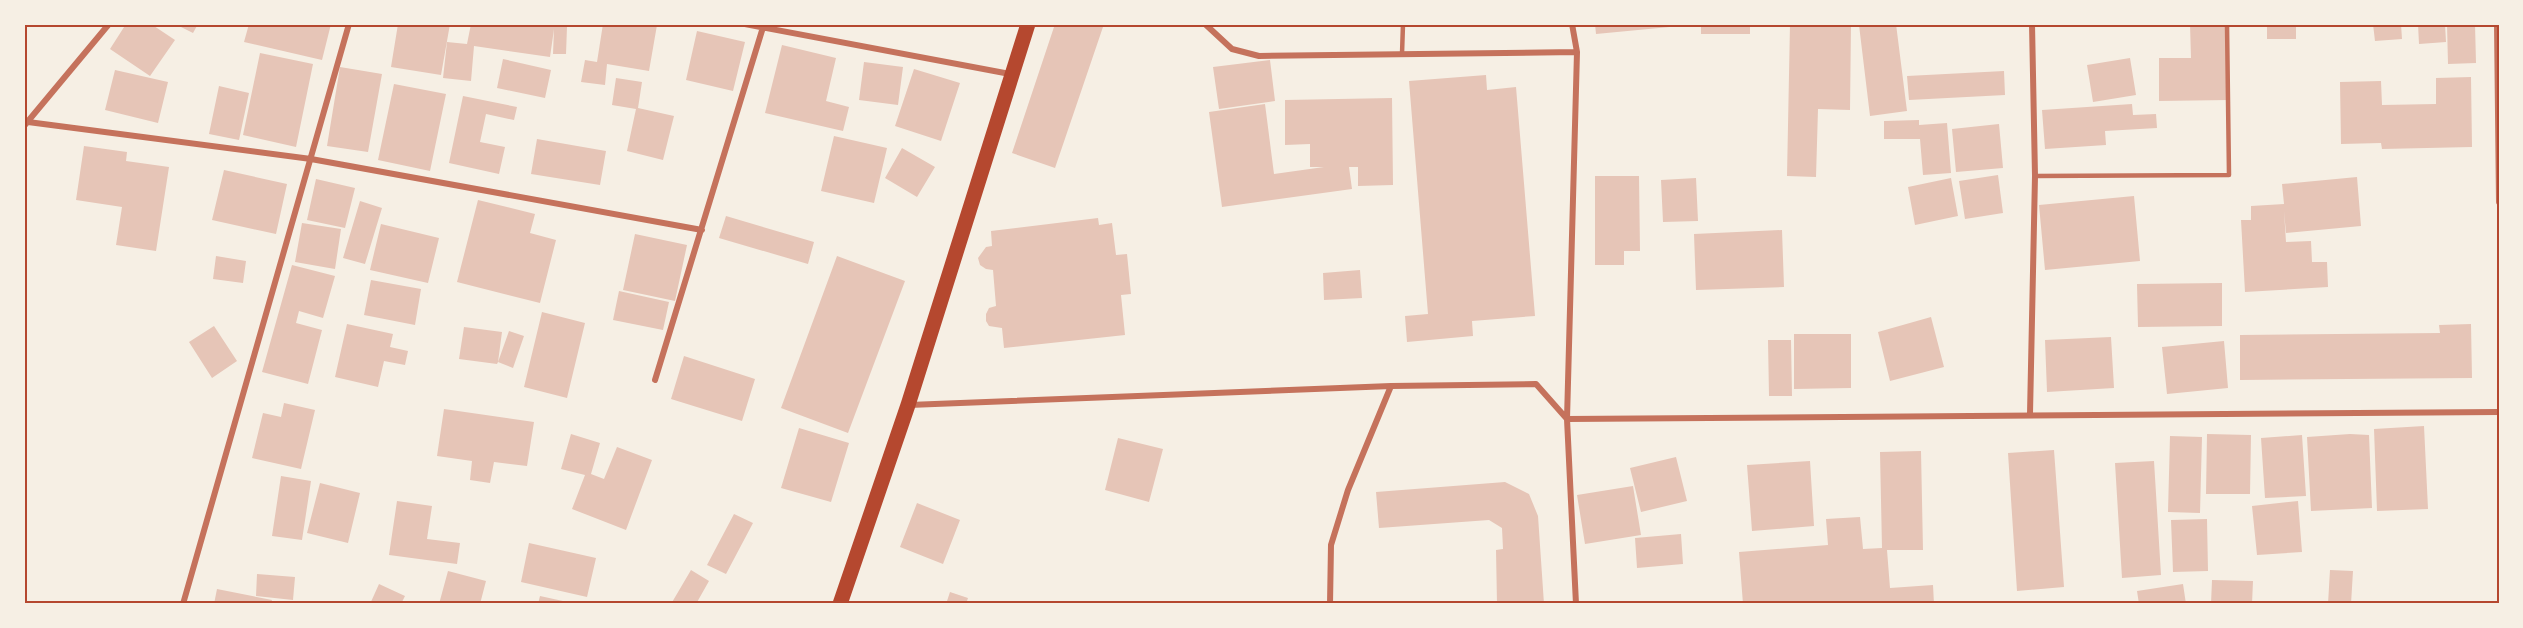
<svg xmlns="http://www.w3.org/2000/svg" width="2523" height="628" font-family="Figtree,sans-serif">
<rect width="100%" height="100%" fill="#f6efe4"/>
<path fill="#e6c5b7" d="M126 24H151L175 40 150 76 110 49Z
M175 24H198L193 33Z
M249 24H331L322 60 244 42Z
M398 24H450L441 75 391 67Z
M471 24H555V26L567 27 566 54H553L554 29 550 57 474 46 471 81 443 78 447 42 467 44Z
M603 24 657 25 649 71 607 64 605 85 581 82 585 60 597 62Z
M1055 24H1104L1055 168 1012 153Z
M1595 24H1679L1680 26 1596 34Z
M1701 24H1750V34H1701Z
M1790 24H1851L1850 110 1818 109 1816 177 1787 176Z
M1896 24 1907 111 1870 116 1859 25Z
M2190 24H2227L2229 100 2159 101V58H2191Z
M2267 24H2296V39H2267Z
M2373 24H2401L2402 39 2375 41Z
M2418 24H2445L2446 42 2419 44Z
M2447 24H2475L2476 63 2448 64Z
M697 31 745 42 733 91 686 80Z
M782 45 836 58 826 101 849 107 843 131 765 113Z
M260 53 313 64 296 147 243 135Z
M2130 58 2136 95 2093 102 2087 65Z
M503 59 551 70 545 98 497 88Z
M1270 60 1275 101 1219 109 1213 67Z
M864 62 903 67 898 105 859 100Z
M340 67 382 74 368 152 327 146Z
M914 69 960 83 941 141 895 126Z
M115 70 168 82 158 123 105 110Z
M2004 71 2005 95 1909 100 1907 76Z
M1486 75 1487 90 1516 87 1535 316 1472 321 1473 336 1407 342 1405 316 1428 314 1409 81Z
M2471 77 2472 147 2382 149 2381 143 2341 144 2340 82 2381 81 2382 105 2436 104V78Z
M616 78 642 82 638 108 674 116 663 160 627 151 636 109 612 105Z
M394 84 446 94 430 171 378 160Z
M219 86 249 93 239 140 209 134Z
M463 96 517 107 514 120 486 114 480 142 505 147 499 174 449 163Z
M1392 98 1393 185 1358 186V167H1349L1352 189 1222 207 1209 112 1265 104 1274 174 1324 167H1310V144L1285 145V100Z
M2132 104 2133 115 2156 114 2157 128 2105 131 2106 145 2045 149 2042 110Z
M1919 120V125L1947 123 1951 173 1923 175 1920 139H1884V121Z
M1999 124 2003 168 1956 172 1952 129Z
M834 136 887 148 874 203 821 191Z
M537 139 606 151 600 185 531 174Z
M84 146 127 152 126 161 169 167 156 251 116 245 122 207 76 200Z
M902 148 935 167 917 197 885 178Z
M224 170 287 184 276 234 212 220Z
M1998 175 2003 213 1965 219 1959 181Z
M1595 176H1639L1640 251H1624V265H1595Z
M2357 177 2361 226 2286 233 2284 211 2286 242 2311 241 2312 262H2327L2328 287 2245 292 2241 220H2251V206L2284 204 2282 184Z
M1696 178 1698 221 1663 222 1661 180Z
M1951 178 1958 216 1915 225 1908 187Z
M316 179 355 188 345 228 307 220Z
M2134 196 2140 261 2045 270 2039 205Z
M478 200 535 214 530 233 556 240 540 303 457 282Z
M360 201 382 208 365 264 343 258Z
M726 216 814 242 808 264 719 238Z
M1098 218 1099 225 1112 223 1116 255 1127 254 1131 294 1121 295 1125 335 1004 348 1002 328 989 326 986 321V314L989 308 996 306 993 270 986 269 980 265 978 258 986 247 992 246 991 231Z
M302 223 341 229 335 269 295 262Z
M381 224 439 238 428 283 370 270Z
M1782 230 1784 287 1696 290 1694 234Z
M635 234 687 245 675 301 623 290Z
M216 256 246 261 243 283 213 279Z
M837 256 905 281 848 433 781 408Z
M292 265 335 276 323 318 299 311 296 323 322 330 308 384 262 372Z
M1360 270 1362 298 1324 300 1323 273Z
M371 280 421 289 415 325 364 315Z
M2222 283V326L2138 327 2137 284Z
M619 291 669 302 663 330 613 320Z
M542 312 585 323 567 398 524 387Z
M1931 317 1944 367 1890 381 1878 332Z
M347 324 393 334 390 347 408 351 405 365 384 361 378 387 335 377Z
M2471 324 2472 378 2240 380V335L2440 333 2439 325Z
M214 326 237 361 212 378 189 342Z
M464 327 502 332 498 362 509 331 524 336 513 368 498 362 497 364 459 359Z
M1794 334H1851V388L1794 389Z
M2111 337 2114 388 2047 392 2045 340Z
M1768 340H1791L1792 396H1769Z
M2224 341 2228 388 2167 394 2162 347Z
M684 356 755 379 742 421 671 399Z
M284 403 315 410 301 469 252 458 263 413 281 417Z
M444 409 534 422 527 466 494 462 490 483 470 480 472 461 437 456Z
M2424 426 2428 509 2377 511 2374 429Z
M799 428 849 443 831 502 781 488Z
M571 434 600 443 591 474 604 479 617 447 652 460 626 530 572 509 585 475 561 469Z
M2207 434 2251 435 2250 494H2206Z
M2350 434 2369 435 2372 508 2311 511 2307 437Z
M2302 435 2306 496 2265 498 2261 438Z
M2170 436 2202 437 2200 513 2168 512Z
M1118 438 1163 449 1149 502 1105 490Z
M2054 450 2064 587 2017 591 2008 453Z
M1921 451 1923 550H1887L1890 588 1933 585 1934 604H1743L1739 552 1828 545 1826 519 1860 517 1863 549 1882 548 1880 452Z
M1676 457 1687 501 1641 512 1630 468Z
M1810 461 1814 526 1752 531 1747 465Z
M2154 461 2161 575 2122 578 2115 463Z
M281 476 311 481 302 540 272 536Z
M1505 482 1529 494 1538 516 1544 604H1497L1496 550 1503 549 1502 528 1489 520 1379 528 1376 492Z
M320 483 360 493 348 543 307 533Z
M1633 486 1641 535 1585 544 1577 495Z
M397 501 432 506 427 539 460 543 457 564 389 555Z
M2298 501 2302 552 2257 555 2252 506Z
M917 503 960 520 943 564 900 547Z
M734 514 753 523 726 574 707 565Z
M2207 519 2208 571 2173 572 2171 520Z
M1681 534 1683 564 1637 568 1635 538Z
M529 543 596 558 587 597 521 582Z
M691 570 709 581 696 604H671Z
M2330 570 2353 571 2351 604H2328Z
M448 571 486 581 480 604H439Z
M257 574 295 577 293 600 256 596Z
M2212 580 2253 581 2252 604H2211Z
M379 584 405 596 401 604H370Z
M2183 584 2186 604H2139L2137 591Z
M217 589 272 600 271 604H214Z
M950 592 968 598 966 604H946Z
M540 596 572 603V604H538Z"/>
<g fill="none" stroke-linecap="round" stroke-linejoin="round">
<path stroke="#c5725c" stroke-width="4.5" d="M1402 54 1403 24
M2035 176 2229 175 2227 24"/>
<path stroke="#c5725c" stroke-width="6" d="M745 24 1010 74
M1205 24 1232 49 1259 56 1577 52
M1572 24 1577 52 1567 419 1576 604
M2497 24 2499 202
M28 122 311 159 702 230
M24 126 109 24
M655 380 764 24
M909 405 1391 386 1536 384 1567 419 2499 412
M2030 414 2035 176 2032 24
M183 604 349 24
M1330 604 1331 545 1348 490 1391 386"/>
<path stroke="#b5482f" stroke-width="15" d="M840 604 908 405 1028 24"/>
</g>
<rect width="2523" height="628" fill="none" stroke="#f6efe4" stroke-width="51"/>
<rect x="26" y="26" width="2472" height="576" fill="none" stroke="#b5482f" stroke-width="2"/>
</svg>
